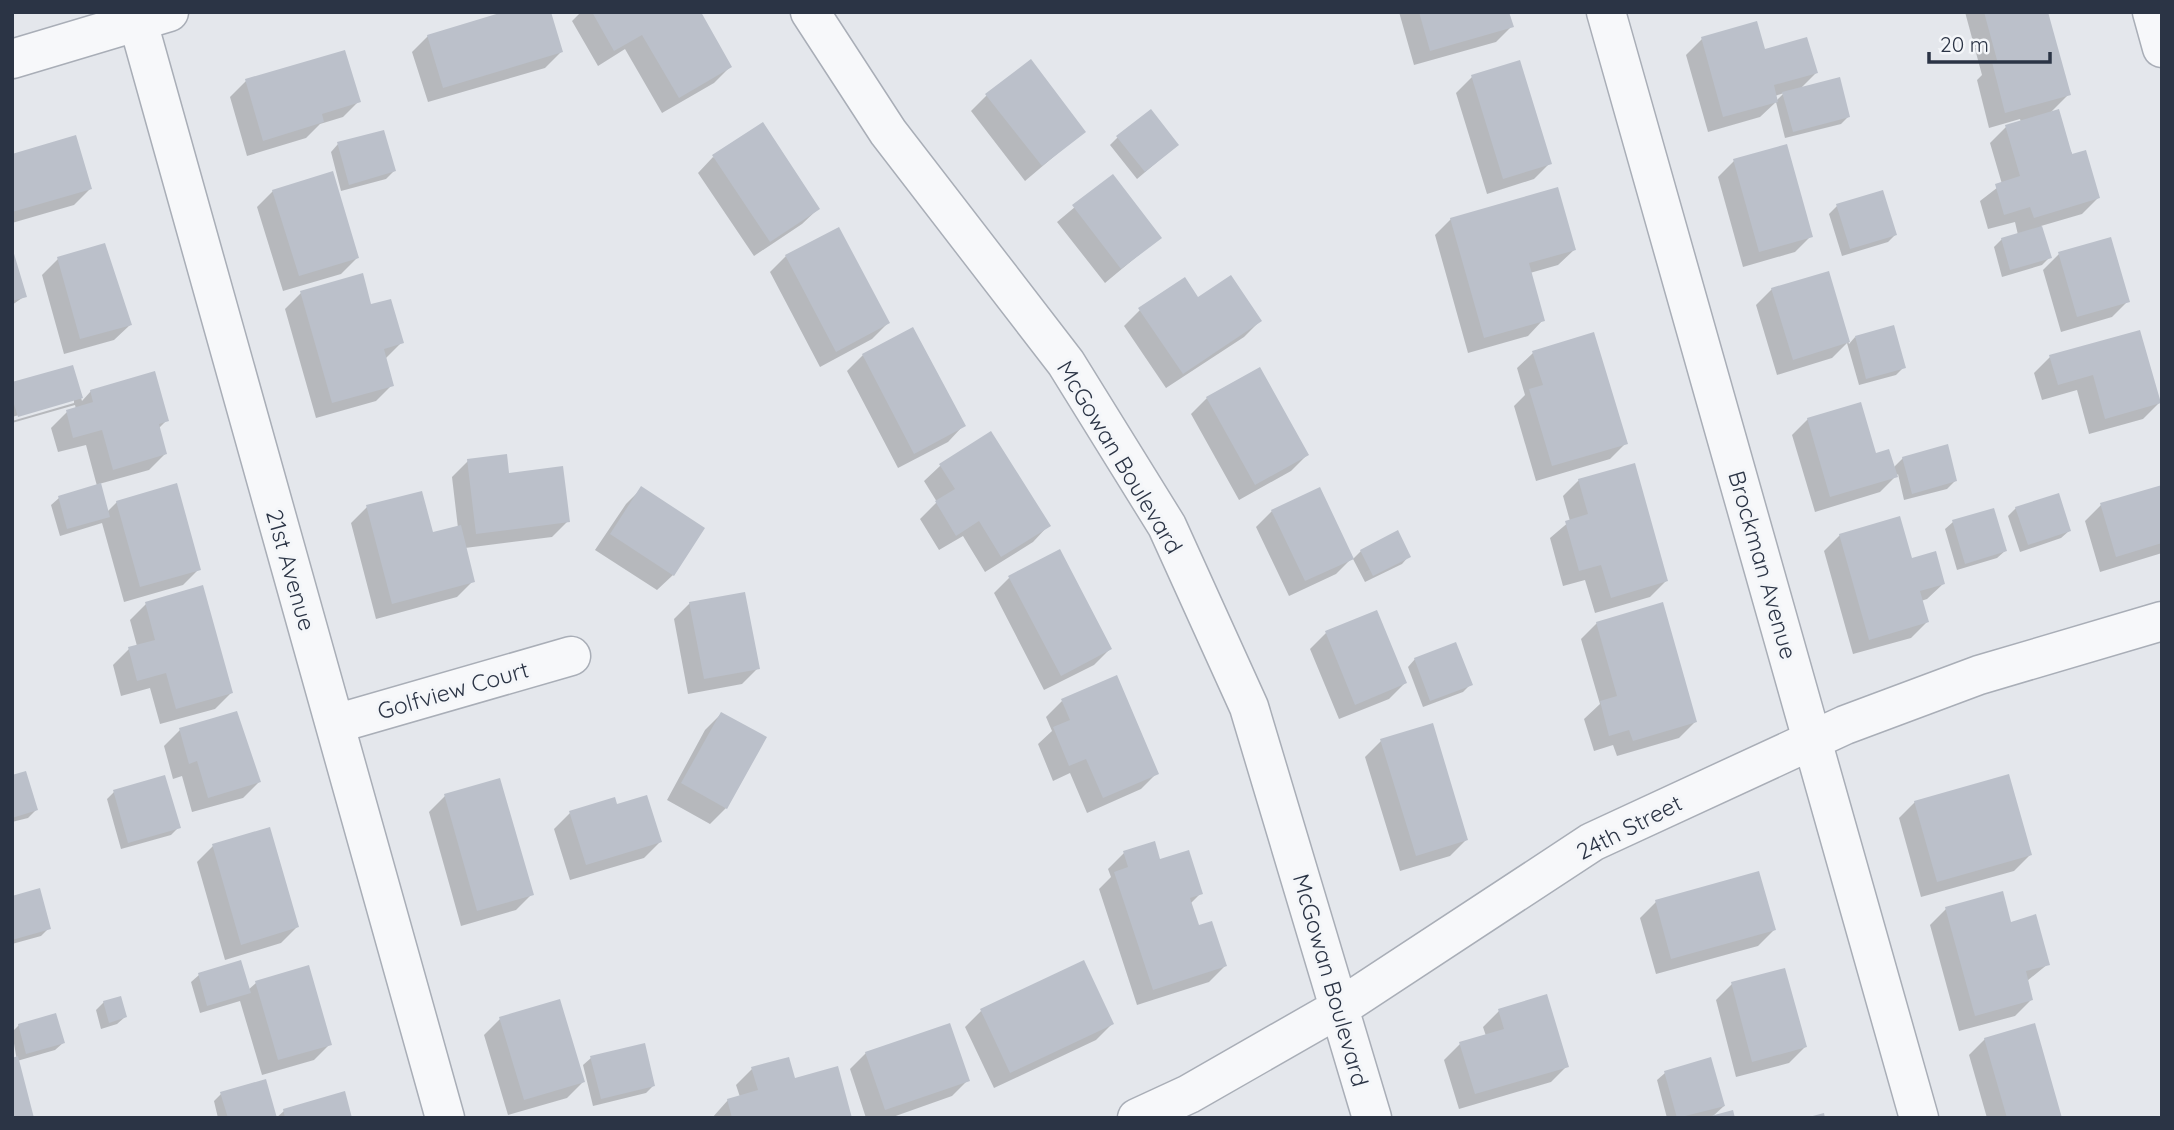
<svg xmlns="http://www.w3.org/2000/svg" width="2174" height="1130" font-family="Quicksand,sans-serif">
<rect width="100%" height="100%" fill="#e4e7ec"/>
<path fill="#0003" fill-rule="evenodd" d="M581 12H699L730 67 714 83 662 113 625 49 598 66 572 21Z
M1399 12H1508L1512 26 1496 42 1414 65Z
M1965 12H2037L2069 94 2049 114 2098 198 2082 214 2041 226 2050 257 2042 265 2002 277 1994 247 2002 239 2018 235 2015 222 1988 229 1980 201 2002 184 1990 143 2006 127 2021 122 2020 119 1989 128 1977 80 1982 75Z
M428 36 561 52 545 68 428 102 412 52Z
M1702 39 1764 51 1816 73 1799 90 1849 116 1841 124 1785 138 1776 102 1760 117 1708 132 1686 55ZM1784 93 1776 101 1775 96Z
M1472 77 1550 163 1534 179 1487 194 1456 93Z
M246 81 359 101 343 117 320 124 306 138 247 156 230 97Z
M987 95 1084 131 1025 181 971 111Z
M1118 137 1177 145 1137 179 1110 145Z
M338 144 394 171 386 179 341 191 331 152Z
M12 155 90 189 74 205 12 223Z
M713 157 818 209 802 224 754 256 698 173Z
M1734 161 1811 236 1795 252 1743 267 1718 177Z
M1112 176 1159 238 1105 283 1057 222Z
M273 191 357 258 341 274 283 291 257 207Z
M1837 206 1895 235 1888 242 1842 256 1829 214Z
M1451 219 1574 250 1558 265 1530 273 1543 320 1528 336 1468 353 1435 235Z
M838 229 888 323 872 339 820 367 770 272 786 256Z
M12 252 25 296 12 305Z
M2059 254 2128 301 2112 317 2061 332 2043 270Z
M58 259 130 325 114 340 64 354 42 275Z
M1828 273 1849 344 1855 337 1904 367 1896 375 1859 385 1847 343 1832 358 1777 375 1756 305 1772 289Z
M301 293 370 306 402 342 385 359 392 385 376 401 316 418 285 309Z
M1198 299 1260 321 1244 337 1166 388 1124 326 1140 310Z
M2139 332 2159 403 2143 419 2089 434 2077 390 2042 400 2034 373 2050 357Z
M1533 353 1626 443 1610 459 1536 481 1514 406 1525 395 1517 368Z
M863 355 963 426 948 442 898 468 847 371Z
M72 367 82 401 91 391 167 420 158 429 165 454 149 470 99 484 107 512 117 502 199 569 183 585 124 602 102 523 60 536 51 505 59 498 97 486 86 445 58 452 51 428 67 412 76 409 75 405 12 423V421L74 403V399L12 417V384Z
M1207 398 1307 455 1291 471 1239 500 1191 414Z
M1808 419 1893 468 1903 458 1955 481 1947 489 1904 500 1898 474 1880 492 1815 512 1792 435Z
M990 433 1048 526 1033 542 985 572 963 536 939 550 920 519 937 502 924 481 940 466Z
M468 461 508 474 568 521 552 537 465 548 473 581 457 597 376 619 351 523 367 507 432 535 458 528 452 477Z
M1579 480 1666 581 1650 597 1595 613 1585 580 1563 586 1550 538 1570 521 1563 496Z
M2162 487V553L2100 572 2085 521 2101 505Z
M642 488 673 575 657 590 595 550 626 504Z
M2016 508 2069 531 2061 538 2020 552 2008 516Z
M1272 511 1352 558 1336 574 1289 596 1256 527Z
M1953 522 2005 551 1997 558 1957 570 1945 529Z
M1840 535 1911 560 1943 584 1927 599 1921 601 1927 622 1911 638 1853 654 1824 551Z
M1361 551 1409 556 1402 564 1365 582 1353 559Z
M1010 577 1110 649 1094 665 1044 690 994 593Z
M690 603 758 668 742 684 688 694 674 619Z
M146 604 231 693 215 709 160 724 150 688 121 696 113 665 129 649 137 646 130 620Z
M1597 623 1695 722 1679 738 1617 756 1613 745 1594 751 1584 719 1600 704 1581 639Z
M1326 633 1405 683 1389 699 1339 719 1310 649Z
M1415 659 1471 684 1463 692 1423 707 1408 667Z
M1062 701 1157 773 1141 789 1087 813 1070 773 1053 781 1038 744 1052 731 1046 717Z
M721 714 726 808 710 824 667 800 705 730Z
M180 730 259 782 243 798 192 812 182 776 173 779 164 746Z
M1381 741 1466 840 1450 856 1400 871 1365 757Z
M12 777 36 810 28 818 12 822Z
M114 792 179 827 171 835 121 849 107 799Z
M445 796 532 894 516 910 461 926 429 812Z
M1915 802 2030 855 2014 871 1921 897 1899 818Z
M570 813 660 842 644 858 570 880 554 829Z
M213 846 297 927 281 943 225 960 197 862Z
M1124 853 1159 861 1201 893 1190 904 1198 927 1225 966 1209 982 1137 1005 1099 889 1111 877 1108 869Z
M12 898 49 928 41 936 12 944Z
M1656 902 1774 930 1758 946 1656 974 1640 918Z
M1946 909 2010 924 2048 964 2027 981 2031 1000 2015 1016 1959 1031 1930 925Z
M199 975 248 990 256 983 330 1044 314 1060 262 1075 240 1001 200 1013 191 982Z
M1732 984 1805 1047 1789 1063 1736 1077 1716 1000Z
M104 1002 125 1017 117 1024 101 1029 96 1010Z
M981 1011 1112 1024 1096 1040 994 1088 965 1027Z
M1499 1011 1567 1066 1551 1082 1459 1109 1444 1060 1460 1044 1486 1036 1483 1027Z
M500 1019 583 1082 567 1098 508 1115 484 1035Z
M19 1025 63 1043 55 1050 17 1061 12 1032Z
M1985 1039 2060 1118H1987L1969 1055Z
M866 1053 968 1080 952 1096 890 1118H866L850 1069Z
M591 1058 653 1086 646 1093 593 1106 583 1065Z
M752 1069 850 1118H712L728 1100 740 1097 736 1085Z
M1665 1073 1724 1106 1712 1117 1733 1118H1667L1657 1080Z
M221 1094 275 1118H218L214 1101Z
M284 1111 351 1118H276Z"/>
<path fill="#bbc0ca" d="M503 12H551L563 52 443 88 427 35Z
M592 12H701L732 67 679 98 642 35 614 51Z
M1419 12H1509L1514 27 1430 51Z
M1984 12H2048L2071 95 2005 113 1992 62 1997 60Z
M1757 21 1765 49 1807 37 1818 73 1774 85 1778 102 1723 117 1701 37Z
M345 50 361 102 322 114 324 122 263 141 245 79Z
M1031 59 1086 132 1042 166 985 94Z
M1520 60 1552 164 1503 179 1471 75Z
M1840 77 1850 117 1793 132 1782 92Z
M1151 109 1179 145 1145 172 1116 136Z
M2059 109 2072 154 2086 150 2100 198 2034 218 2030 207 2004 215 1995 184 2020 176 2005 125Z
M763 122 820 209 770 242 712 155Z
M384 130 396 171 349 185 337 142Z
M76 135 92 189 12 212V154Z
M1787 144 1813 237 1759 252 1733 159Z
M333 171 359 258 299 276 272 190Z
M1113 174 1162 238 1121 269 1072 205Z
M1558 187 1576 250 1529 263 1545 321 1484 338 1450 218Z
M1883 190 1897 235 1850 249 1836 204Z
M2042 226 2052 258 2010 270 2001 238Z
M839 227 890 323 836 352 785 255Z
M2111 237 2130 302 2077 317 2058 252Z
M105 243 132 325 80 339 57 257Z
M12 247 27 297 12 301Z
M1829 271 1850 342 1793 360 1771 288Z
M363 273 371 304 391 299 404 343 384 349 394 386 332 403 300 291Z
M1231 275 1262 321 1183 374 1138 308 1185 277 1198 297Z
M1894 325 1906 368 1866 379 1855 336Z
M913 327 966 426 914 454 862 354Z
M2140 330 2161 403 2105 419 2093 375 2058 385 2049 355Z
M1594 332 1628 444 1552 466 1529 389 1543 385 1532 351Z
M73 365 83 398 18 417 12 398V382Z
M1260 367 1309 455 1255 485 1206 397Z
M155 371 169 421 159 424 167 454 113 470 102 430 73 438 66 410 93 402 90 390Z
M1861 402 1876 453 1889 449 1898 477 1830 497 1807 418Z
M991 431 1051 526 1001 557 979 521 956 536 935 501 955 489 939 464Z
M1948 444 1957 481 1912 494 1902 457Z
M507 454 509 473 563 466 570 522 476 534 467 459Z
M1635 463 1668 581 1611 598 1601 565 1579 571 1565 521 1588 514 1578 479Z
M101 483 110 517 67 529 58 496Z
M177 483 201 570 140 587 116 501Z
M2162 485V543L2116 557 2100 503Z
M641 486 705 528 674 576 610 534Z
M1320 487 1354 559 1305 581 1271 510Z
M422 491 433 532 461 525 475 582 392 604 366 505Z
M2059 493 2071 531 2028 545 2015 507Z
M1994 508 2007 551 1965 564 1952 520Z
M1900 516 1912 558 1936 551 1945 584 1920 591 1929 622 1869 640 1839 534Z
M1398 530 1411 557 1373 576 1360 550Z
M1060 549 1112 649 1061 676 1008 576Z
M203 585 233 693 176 709 166 673 137 681 128 647 155 640 145 602Z
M745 592 760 669 704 679 689 602Z
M1663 602 1697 722 1633 741 1629 730 1609 736 1600 701 1617 696 1596 622Z
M1377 610 1407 683 1355 705 1325 631Z
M1456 642 1473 685 1430 701 1414 658Z
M1117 675 1159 774 1103 798 1086 759 1069 766 1053 727 1070 720 1061 699Z
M237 711 261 782 208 798 197 761 189 764 179 728Z
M721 712 767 737 727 809 681 783Z
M1433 723 1468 840 1416 856 1380 739Z
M26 771 38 810 12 818V775Z
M2009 774 2032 855 1937 882 1914 801Z
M165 775 181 828 128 843 113 790Z
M500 778 534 895 477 911 444 794Z
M647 795 662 842 586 865 569 811 615 797 617 804Z
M270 827 299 927 241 945 212 844Z
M1155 841 1160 859 1189 850 1203 894 1190 898 1199 925 1212 921 1227 966 1153 990 1114 872 1128 867 1123 851Z
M1759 871 1776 930 1671 959 1655 900Z
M40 888 51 929 12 940V896Z
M2003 891 2011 922 2036 914 2050 965 2026 971 2033 1000 1975 1016 1945 907Z
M241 960 251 993 207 1006 198 973Z
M1084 960 1114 1024 1010 1073 980 1009Z
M309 965 332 1045 278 1060 255 981Z
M1785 968 1807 1047 1752 1062 1731 982Z
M1547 994 1569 1067 1475 1094 1459 1042 1504 1029 1498 1009Z
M121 996 127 1017 109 1023 103 1001Z
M560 999 585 1082 524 1100 499 1017Z
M56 1013 65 1043 26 1054 18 1024Z
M950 1023 970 1081 885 1110 865 1052Z
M2035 1023 2062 1118H2007L1984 1038Z
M645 1043 655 1086 601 1099 590 1056Z
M18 1056 34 1118H12V1058Z
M789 1057 795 1078 838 1066 852 1118H732L727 1099 758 1090 751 1067Z
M1711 1057 1725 1106 1677 1118 1664 1071Z
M266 1079 277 1118H228L220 1092Z
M345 1091 352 1118H285L283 1109Z
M1733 1110 1735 1118H1707V1117Z
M1824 1113 1825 1118H1809V1117Z"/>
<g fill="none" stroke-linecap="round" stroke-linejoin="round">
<defs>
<path id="minor" d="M810 12 888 132 1066 363 1167 526 1249 707 1372 1118
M1606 12 1919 1118
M2152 12 2162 48
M138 22 445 1118
M12 59 169 12
M335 724 571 656
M1137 1118 1189 1094 1341 1007 1592 842 1845 725 1979 675 2162 621"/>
</defs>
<use href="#minor" stroke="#a9aeb7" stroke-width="41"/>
<use href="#minor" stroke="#f7f8fa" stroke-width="38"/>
</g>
<g text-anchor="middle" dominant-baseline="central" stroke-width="6" stroke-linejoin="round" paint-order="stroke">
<g font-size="23" fill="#2b3445" stroke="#f4f6f9">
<text transform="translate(1120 457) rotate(59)">McGowan Boulevard</text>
<text transform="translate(1763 565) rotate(74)">Brockman Avenue</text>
<text transform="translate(291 570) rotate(74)">21st Avenue</text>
<text transform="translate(453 690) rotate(-16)">Golfview Court</text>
<text transform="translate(1629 827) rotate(-27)">24th Street</text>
<text transform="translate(1331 980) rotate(74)">McGowan Boulevard</text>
</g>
</g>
<rect width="2174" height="1130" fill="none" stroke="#2b3445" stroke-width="28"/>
<path d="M1929 52v10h121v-10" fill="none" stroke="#2b3445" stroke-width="3.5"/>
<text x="1940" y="52" font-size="21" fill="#2b3445" stroke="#f4f6f9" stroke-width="5" paint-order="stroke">20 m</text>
</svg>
